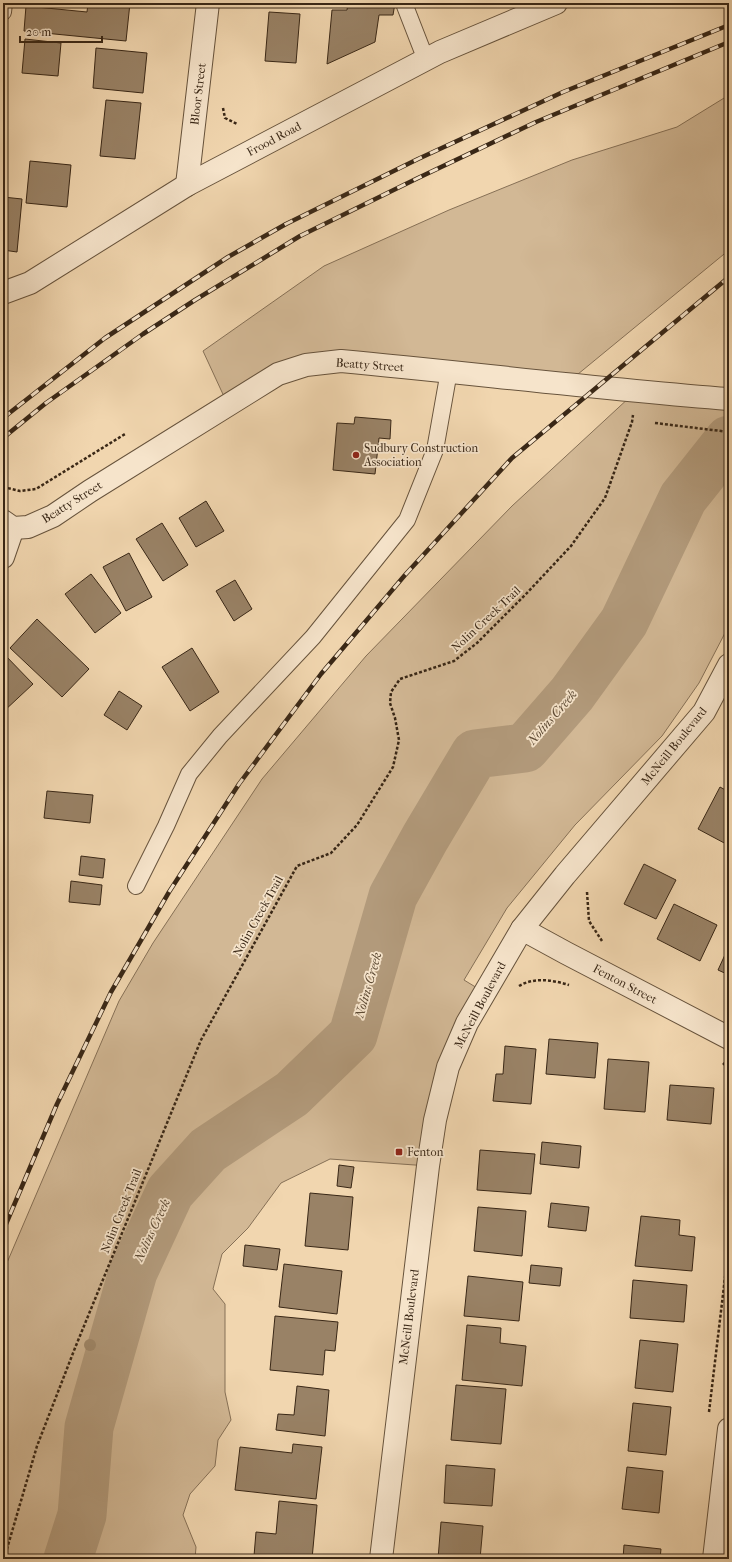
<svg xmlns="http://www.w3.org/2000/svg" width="732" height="1562" font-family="'IM FELL French Canon',serif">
<rect width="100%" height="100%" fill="#f1d6af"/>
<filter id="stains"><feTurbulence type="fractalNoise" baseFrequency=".005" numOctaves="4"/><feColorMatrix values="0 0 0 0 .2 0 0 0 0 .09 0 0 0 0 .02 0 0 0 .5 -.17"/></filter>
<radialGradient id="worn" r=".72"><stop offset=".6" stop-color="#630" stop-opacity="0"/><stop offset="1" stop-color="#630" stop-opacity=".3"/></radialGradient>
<path fill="#d2b895" stroke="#867056" d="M729 95V250L572 379 340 359 227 403 203 351 324 266 449 210 572 160 677 127Z
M631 396 729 403V620L725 633 699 683 662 736 575 825 507 908 464 980 487 994 470 1025 429 1166 330 1159 281 1183 248 1228 222 1254 213 1289 225 1304V1392L231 1420 218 1440 215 1466 190 1494 183 1515 196 1547 195 1559H3V1272L119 1001 153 943 262 779 366 656 512 506Z"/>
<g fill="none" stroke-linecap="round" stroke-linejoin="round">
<path stroke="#b29a7b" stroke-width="49" d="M68 1559 82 1515 89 1427 133 1272 170 1192 208 1150 292 1094 353 1035 393 896 425 838 475 754 525 748 572 694 624 622 683 498 729 440"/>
</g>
<path fill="#998266" stroke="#392716" d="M88 3H130L126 41 24 31 26 6 87 12Z
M348 3H395L393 15H379L375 42 327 64 332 10H347Z
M269 12 300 14 296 63 265 61Z
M25 39 61 43 58 76 22 73Z
M96 48 147 53 143 93 93 88Z
M106 100 141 103 135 159 100 156Z
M30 161 71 165 67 207 26 203Z
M3 197 22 199 17 252 3 250Z
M355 417 391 420 390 439 379 438 375 474 333 470 337 423 354 424Z
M206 501 224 531 196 547 179 518Z
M162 523 188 565 163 581 136 539Z
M129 553 152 597 126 611 103 567Z
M91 574 121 613 95 633 65 594Z
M235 580 252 609 234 621 216 591Z
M37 619 89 669 62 697 10 648Z
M192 648 219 692 190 711 162 667Z
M3 653 33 684 3 712Z
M119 691 142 706 127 730 104 715Z
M720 787 729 792V842L728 845 698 829Z
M47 791 93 795 90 823 44 818Z
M81 856 105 859 103 878 79 875Z
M644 864 676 880 656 919 624 904Z
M71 881 102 885 100 905 69 902Z
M674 904 717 925 700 961 657 939Z
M729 946V975L718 970Z
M549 1039 598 1043 595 1078 546 1074Z
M505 1046 536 1049 531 1104 493 1101 496 1074H503Z
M608 1059 649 1062 645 1112 604 1109Z
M670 1085 714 1088 711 1124 667 1120Z
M542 1142 581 1146 579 1168 540 1164Z
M480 1150 535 1154 531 1194 477 1190Z
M339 1165 354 1167 351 1188 337 1186Z
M310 1193 353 1197 348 1250 305 1246Z
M551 1203 589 1207 586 1231 548 1227Z
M478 1207 526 1211 522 1256 474 1251Z
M641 1216 680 1220 679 1235 695 1237 692 1271 635 1266Z
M245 1245 280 1249 277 1270 243 1266Z
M284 1264 342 1271 337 1314 279 1307Z
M531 1265 562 1268 560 1286 529 1283Z
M468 1276 523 1282 519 1321 464 1316Z
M633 1280 687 1285 684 1322 630 1318Z
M275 1316 338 1322 335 1351 325 1350 323 1375 270 1370Z
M467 1325 501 1328 500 1343 526 1346 522 1386 462 1380Z
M640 1340 678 1344 673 1392 635 1388Z
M456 1385 506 1389 501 1444 451 1440Z
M297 1386 329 1390 325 1436 276 1430 278 1414 294 1415Z
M633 1403 671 1407 666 1455 628 1451Z
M293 1444 322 1447 316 1499 235 1490 240 1447 292 1453Z
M446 1465 495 1469 492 1506 444 1503Z
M627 1467 663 1471 659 1513 622 1509Z
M279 1501 317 1505 312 1559H286L254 1556 256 1532 276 1534Z
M441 1522 483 1526 480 1559H438Z
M624 1545 661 1549 660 1559H623Z"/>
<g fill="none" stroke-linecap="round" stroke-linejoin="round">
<defs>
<path id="service" d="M405 3V6L426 60
M3 12 4 3
M136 886 166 826 189 774 220 736 313 637 407 520 435 450 449 371"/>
<path id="minor" d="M187 185 208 3
M3 557 13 528
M522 929 566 953 729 1038
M714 1559 729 1429"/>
<path id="tertiary" d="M3 293 30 283 187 185 440 52 556 3
M3 521 13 528 28 527 53 516 90 491 278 374 306 365 341 361C470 373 599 389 729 399
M381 1559 428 1166 435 1120 448 1067 467 1023 522 929 565 875 704 712 729 665"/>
</defs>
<use href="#service" stroke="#67533c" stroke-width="18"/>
<use href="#minor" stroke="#67533c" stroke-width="24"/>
<use href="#tertiary" stroke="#67533c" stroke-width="24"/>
<path stroke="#392716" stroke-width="2.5" stroke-dasharray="3 2" stroke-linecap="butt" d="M223 108 225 118 237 124
M655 423 729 432
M3 487 20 491 36 489 125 434
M587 892 589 921 602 941
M519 986C534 977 553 980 569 985
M723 1063 729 1069
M709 1412 729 1244
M4 1559 37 1446 75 1348 201 1040 297 866 331 853 357 825 393 767 399 740 395 718 390 703 391 692 400 679 454 661 477 643 526 594 571 546 605 498 632 422 633 415"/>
<use href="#service" stroke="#f6e4cb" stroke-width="16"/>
<use href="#minor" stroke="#f6e4cb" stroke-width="22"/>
<use href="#tertiary" stroke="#f6e4cb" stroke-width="22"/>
<defs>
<path id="rail" d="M3 418 105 338 228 257 286 224 418 159 563 92 729 25
M3 438 46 403 143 334 195 300 300 236 418 178 536 122 729 42
M3 1231 57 1104 111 992 169 892 239 784 321 674 405 575 512 458 729 277"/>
</defs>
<use href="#rail" stroke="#392716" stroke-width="4.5"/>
<use href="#rail" stroke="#f6e4cb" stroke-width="3" stroke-dasharray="9" stroke-linecap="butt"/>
</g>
<circle fill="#a18a6c" cx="90" cy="1345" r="6"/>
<g fill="#8f2418" stroke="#f6e4cb" stroke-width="1.5">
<circle cx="356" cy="455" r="4"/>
<rect x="395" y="1148" width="8" height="8" rx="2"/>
</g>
<g text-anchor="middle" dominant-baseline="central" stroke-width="3.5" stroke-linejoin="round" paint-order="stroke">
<g font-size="12" fill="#392716" stroke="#f6e4cb">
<text transform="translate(198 94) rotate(-83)">Bloor Street</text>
<text transform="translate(274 139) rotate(-28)">Frood Road</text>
<text transform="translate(370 365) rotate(4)">Beatty Street</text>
<text transform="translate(72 502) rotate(-32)">Beatty Street</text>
<text transform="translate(486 619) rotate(-43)">Nolin Creek Trail</text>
<text transform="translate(674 746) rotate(-51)">McNeill Boulevard</text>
<text transform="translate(258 916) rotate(-61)">Nolin Creek Trail</text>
<text transform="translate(625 984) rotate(28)">Fenton Street</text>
<text transform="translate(480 1005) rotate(-62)">McNeill Boulevard</text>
<text transform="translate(121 1211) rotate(-68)">Nolin Creek Trail</text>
<text transform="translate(409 1317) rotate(-83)">McNeill Boulevard</text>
</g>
<g font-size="12" fill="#392716" stroke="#f6e4cb" text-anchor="start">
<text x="364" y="448">Sudbury Construction<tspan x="364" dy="14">Association</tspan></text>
<text x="407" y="1152">Fenton</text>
</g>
<g font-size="13" font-style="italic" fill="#5d4a34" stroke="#f6e4cb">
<text transform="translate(552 717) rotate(-49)">Nolins Creek</text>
<text transform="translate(368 985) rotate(-74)">Nolins Creek</text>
<text transform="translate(152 1230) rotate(-65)">Nolins Creek</text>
</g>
</g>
<rect width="732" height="1562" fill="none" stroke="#f1d6af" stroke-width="16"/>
<rect x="4" y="4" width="724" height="1554" fill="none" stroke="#392716" stroke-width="2"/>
<rect x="8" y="8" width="716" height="1546" fill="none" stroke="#392716"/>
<path d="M20 36v6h82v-6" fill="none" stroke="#392716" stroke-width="2"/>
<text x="26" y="36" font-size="12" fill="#392716" stroke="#f6e4cb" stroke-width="3" paint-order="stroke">20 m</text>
<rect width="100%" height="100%" filter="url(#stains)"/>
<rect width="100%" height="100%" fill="url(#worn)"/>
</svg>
